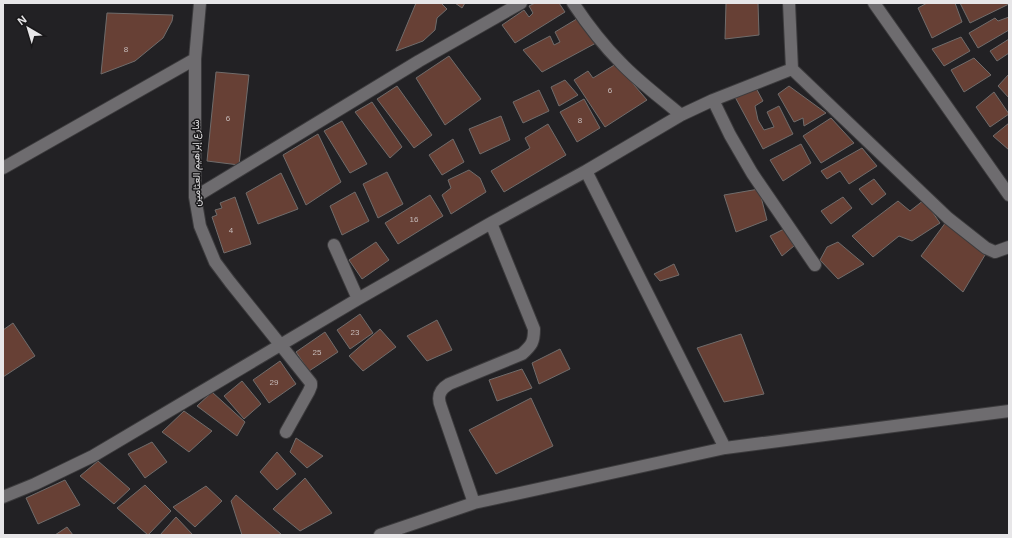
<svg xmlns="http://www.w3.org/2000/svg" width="1012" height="538" font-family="Helvetica,Vazirmatn,sans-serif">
<rect width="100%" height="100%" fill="#222124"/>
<path fill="#674035" stroke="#706c6b" d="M416 3H441L447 9 437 18 435 30 423 41 396 51Z
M455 3H465L462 8Z
M535 3H559L565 12 515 43 502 25 524 10 529 17 533 13 529 6Z
M726 3H758L759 35 725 39Z
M927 3H955L962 22 932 38 918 8Z
M960 3H1009V4L970 23Z
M107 13 173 15 172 21 163 38 135 61 101 74Z
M580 17 596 43 542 72 523 50 550 36 554 45 560 42 555 32Z
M1009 17V30L978 48 969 33 995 18 998 21Z
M961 37 970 51 944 66 932 49Z
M1009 39V53L997 61 990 51Z
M449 56 481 99 445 125 416 78Z
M974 58 991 75 964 92 951 70Z
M616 64 647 100 605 127 574 80 588 71 593 78Z
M216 72 249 75 239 165 207 161Z
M1009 74V98L998 86Z
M565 80 578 95 559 106 551 87Z
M397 86 432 135 414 148 377 99Z
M789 86 826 113 804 126 803 118 794 122 778 94Z
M756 88 763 101 755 106 758 120 764 130 774 127 767 112 779 106 793 134 763 149 735 97Z
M539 90 549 111 523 123 513 102Z
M994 92 1009 114 990 127 976 107Z
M584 99 600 128 577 142 560 112Z
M372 102 402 147 390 158 355 112Z
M501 116 510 140 480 154 469 129Z
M831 118 854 143 821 163 803 136Z
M342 121 367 164 350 173 324 131Z
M1009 123V150L993 136Z
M548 124 566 155 504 192 491 171 530 148 525 138Z
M318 134 341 182 306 205 283 155Z
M453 139 464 162 442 175 429 155Z
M801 144 811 163 783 181 770 160Z
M862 148 877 166 849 184 840 171 827 179 821 171Z
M469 170 480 178 486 192 451 214 442 195 451 188 448 180Z
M387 172 403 204 378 218 363 184Z
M281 173 298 209 258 224 246 193Z
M874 179 886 194 872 205 859 189Z
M759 189 767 220 736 232 724 195Z
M355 192 369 221 342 235 330 206Z
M430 195 443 216 398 244 385 223Z
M235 197 251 244 224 253 212 217 217 215 215 210 222 208 220 203Z
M843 197 852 208 831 224 821 211Z
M924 200 940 223 912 241 899 236 873 257 852 236 898 201 910 211Z
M946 222 985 255 963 292 921 256Z
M784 229 794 246 782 256 770 236Z
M376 242 389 260 362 279 349 260Z
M838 242 864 264 838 279 820 260 827 247Z
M674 264 679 275 660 281 654 274Z
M360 314 373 333 350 349 337 330Z
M437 320 452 350 427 361 407 336Z
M13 323 35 356 3 377V330Z
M380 329 396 347 363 371 349 356Z
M325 332 338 352 309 371 296 352Z
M741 334 764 394 724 402 697 348Z
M560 349 570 369 539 384 532 363Z
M280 361 296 384 269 403 253 380Z
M522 369 532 388 497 401 489 380Z
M242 381 261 404 244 419 224 396Z
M212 392 245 422 237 436 197 406Z
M531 398 553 446 496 474 469 430Z
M184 411 212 431 189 452 162 432Z
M296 438 323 456 307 468 290 452Z
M152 442 167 462 145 478 128 454Z
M277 452 296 474 277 490 260 472Z
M98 461 130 489 114 504 80 476Z
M305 478 332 513 300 531 273 509Z
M65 480 80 505 38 524 26 498Z
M145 485 171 511 148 535 117 508Z
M206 486 222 501 195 527 173 507Z
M236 495 281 534 276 535H242L231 501Z
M176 517 193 535H160Z
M67 527 73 535H55Z"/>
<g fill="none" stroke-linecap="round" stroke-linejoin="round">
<defs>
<path id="minor" d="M200 3 195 59V197L200 226 215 262 230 282 311 383V386L309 391 286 432
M573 3C587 24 603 45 621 63 639 82 661 98 681 115
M789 3 792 69 948 218 986 248 995 252 1009 247
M874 3 1009 195
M713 100 730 135 752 173 815 265
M3 168 195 59
M586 171 725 448
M195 197 419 61 521 3
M334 245 358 299
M3 497 35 484 93 456 358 299 491 223 586 171 681 115 713 100 792 69
M474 503 441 407C437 397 439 390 449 384L522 354C532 345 534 342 534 329L491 223
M380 535 474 503 725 448 1009 411"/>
</defs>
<use href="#minor" stroke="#3c3b3d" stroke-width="14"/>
<use href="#minor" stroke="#6e6c6f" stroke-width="12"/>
</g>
<g text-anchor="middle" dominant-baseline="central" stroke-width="3" stroke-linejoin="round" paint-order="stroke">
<g font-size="8" fill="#c7bcbb">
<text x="126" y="49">8</text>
<text x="610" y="90">6</text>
<text x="228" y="118">6</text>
<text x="580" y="120">8</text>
<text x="414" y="219">16</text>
<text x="231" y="230">4</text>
<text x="355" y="332">23</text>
<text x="317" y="352">25</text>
<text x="274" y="382">29</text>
</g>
<g font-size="10" fill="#e7e6e8" stroke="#19181a">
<text transform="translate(196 163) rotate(-91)">شارع إبراهيم العثامين</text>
</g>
</g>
<rect width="1012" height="538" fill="none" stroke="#e7e6e8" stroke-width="8"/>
<g transform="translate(28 28) rotate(322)" stroke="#19181a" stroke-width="3" paint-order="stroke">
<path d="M0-3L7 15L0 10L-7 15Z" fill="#e7e6e8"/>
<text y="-6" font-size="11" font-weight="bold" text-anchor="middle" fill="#e7e6e8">N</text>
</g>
</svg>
